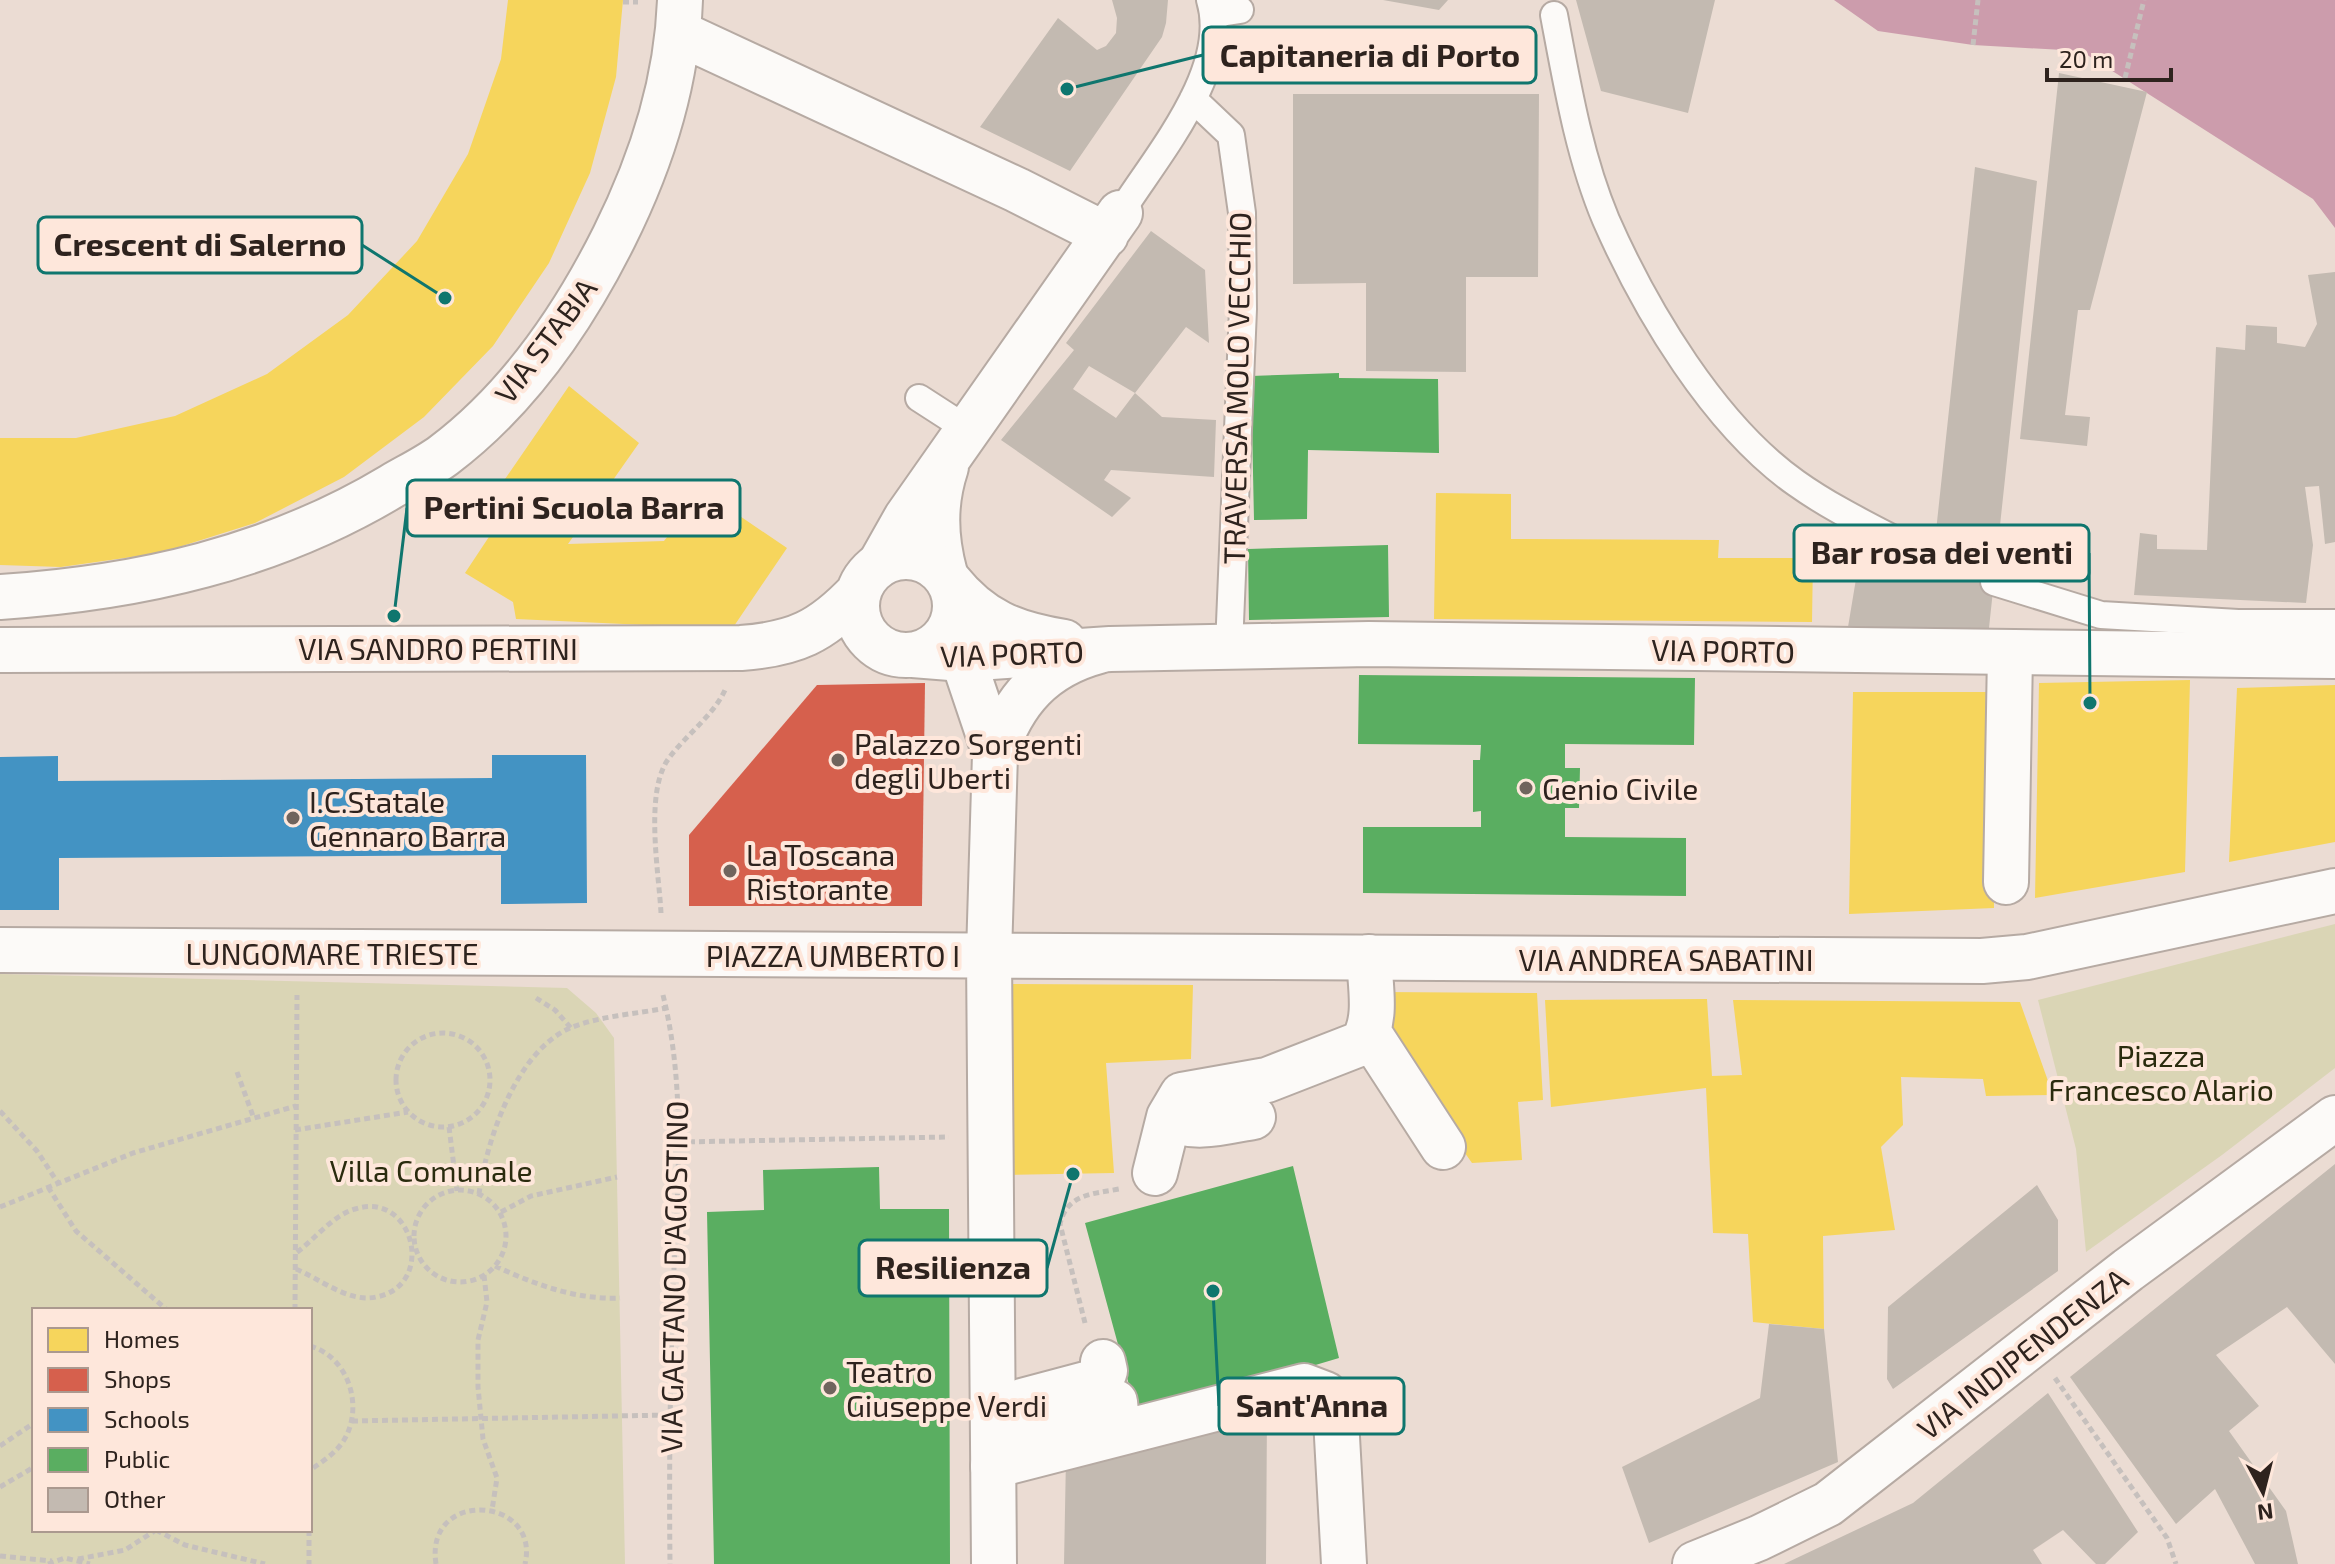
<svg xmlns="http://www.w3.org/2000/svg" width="2335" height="1564" font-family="'Exo 2',sans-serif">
<rect width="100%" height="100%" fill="#ebdcd3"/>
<path fill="#dad5b5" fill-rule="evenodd" d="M2335 924V1068L2222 1155 2086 1252 2076 1149 2038 1000Z
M0 974 567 988 596 1013 614 1038 625 1564H0ZM310 1310V1530H34V1310Z"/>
<path fill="#cc9cac" d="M1834 0H2335V228L2313 199 2081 51 1973 45 1878 31Z"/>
<path fill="#f6d55c" d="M508 0H623L616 77 590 173 549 263 493 346 424 417 344 477 255 523 160 553 61 567 0 565V438H76L175 416 267 374 348 315 417 241 468 154 501 59Z
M569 386 639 443 568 544 664 541 703 491 787 548 732 629 516 619 513 602 465 573 520 490 505 479Z
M1436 493 1511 494V539L1719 540 1718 558H1813L1812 622 1434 619Z
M2190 680 2185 872 2035 898 2039 683Z
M2335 685V842L2229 862 2237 688Z
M1853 692H1993L1994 908 1849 914Z
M1009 984 1193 985 1191 1059 1106 1063 1114 1173 1005 1175Z
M1383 992 1537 993 1543 1100 1518 1102 1522 1160 1472 1163 1386 1041Z
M1707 999 1712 1076 1742 1075 1733 1000 2020 1002 2053 1095 1986 1096 1983 1079 1901 1077 1903 1125 1881 1147 1895 1230 1823 1236 1824 1329 1753 1322 1748 1234 1713 1233 1706 1088 1551 1107 1545 1000Z"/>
<path fill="#d6604d" d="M925 683 922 906H689V835L817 685Z"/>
<path fill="#4393c3" d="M492 755H586L587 903 501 904V855L59 858V910H0V757L58 756V781L492 778Z"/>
<path fill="#5aae61" d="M1339 373V378L1438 379 1439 453 1308 450 1307 519 1254 520 1251 376Z
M1388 545 1389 617 1249 620 1248 549Z
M1359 675 1695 678 1694 745 1565 744V768H1580L1579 808H1565V837L1686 838V896L1363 893V827H1481V811L1473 812V760H1480L1481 745 1358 744Z
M1293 1166 1339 1358 1138 1418 1085 1223Z
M879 1167 880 1209H949L950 1564H714L707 1212 764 1210 763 1170Z"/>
<path fill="#c3bab1" d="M1112 0H1168L1166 23 1162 37 1070 171 980 127 1058 18 1097 50 1106 46 1116 33 1117 18Z
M1383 0H1448L1439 10Z
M1576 0H1715L1688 113 1601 91Z
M2059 73 2147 92 2090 310H2078L2065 415 2090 417 2087 446 2020 439Z
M1293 94H1539L1538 277H1466V372L1366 371V283L1293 284Z
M1975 167 2037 181 1988 637 1847 633 1858 567 1931 578Z
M1151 231 1205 270 1209 343 1186 327 1135 393 1089 366 1073 389 1116 418 1135 393 1162 417 1216 420 1214 477 1111 470 1104 480 1131 498 1112 517 1001 440 1074 350 1066 343Z
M2335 272V542L2325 544 2319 486 2305 487 2313 545 2306 603 2134 595 2140 533 2157 535V549L2207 550 2216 347 2245 350 2246 325 2277 327V343L2305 347 2317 324 2308 275Z
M2335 1164V1364L2287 1307 2216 1355 2259 1406 2229 1431 2286 1511 2298 1564H2255L2215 1489 2176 1524 2070 1377Z
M2037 1185 2058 1220V1271L1893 1389 1887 1379 1888 1307Z
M1769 1324 1824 1329 1838 1462 1649 1543 1622 1467 1760 1398Z
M2048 1393 2138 1532 2105 1564H2096L2063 1530 2033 1550 2042 1564H1784L1913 1503Z
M1267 1412 1266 1564H1064L1066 1457Z"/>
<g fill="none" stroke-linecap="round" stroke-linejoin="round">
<defs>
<path id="lane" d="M1214 14 1240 10
M1554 15C1567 84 1579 156 1606 220 1646 311 1714 425 1796 483 1838 513 1888 535 1933 560
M1193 99 1231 135 1242 213 1243 309 1229 647
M1121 212C1157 155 1231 70 1210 0
M919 398 967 429
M1994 582 2101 615 2238 623H2335"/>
<path id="street" d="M679 33 1017 190 1106 235
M880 564 906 518 1120 213
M945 574C935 537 934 503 946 467
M0 597C139 588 272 558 392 486 409 476 428 467 444 455 518 399 573 319 614 237 651 163 677 83 680 0
M2006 882 2010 654
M1369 1033 1443 1147
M1169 1117C1192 1132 1228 1121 1253 1117
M1155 1173 1169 1117 1182 1095 1267 1080 1362 1043C1378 1019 1370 985 1369 957
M1081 1431 1117 1422 1115 1402 1025 1420 1022 1401 1101 1380 1105 1371 1103 1362
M993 1466 1304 1386 1325 1394 1336 1419 1344 1564"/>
<path id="secondary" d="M956 608 963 659 995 754
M0 950 1982 961 2027 957 2335 891
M994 1564 989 955 995 754C1013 700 1043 666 1099 651"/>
<path id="primary" d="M857 606a49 49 0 1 1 98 0a49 49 0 1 1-98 0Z
M949 581C981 621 1014 634 1064 642
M0 650 741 648C795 644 821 632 859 592
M913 655 963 659 1110 649 1369 644 2335 656
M1695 1564 1759 1538 1828 1504 2128 1270 2335 1118"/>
</defs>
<use href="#lane" stroke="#b6aaa3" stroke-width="30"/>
<use href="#street" stroke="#b6aaa3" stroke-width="48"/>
<use href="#secondary" stroke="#b6aaa3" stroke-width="48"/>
<use href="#primary" stroke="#b6aaa3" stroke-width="48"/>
<path stroke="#c6c0bd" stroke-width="5" stroke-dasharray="6 4" stroke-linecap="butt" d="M623 2H638
M1973 45 1978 0
M2125 78 2144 0
M661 913C659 873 644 791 669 758 686 735 713 716 725 690
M663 995C687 1092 677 1192 673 1291 670 1382 669 1473 670 1564
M536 998 555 1010 571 1028
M396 1080a47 47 0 1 1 94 0a47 47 0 1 1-94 0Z
M237 1072 253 1116
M0 1111 37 1151 58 1183
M449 1127 457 1191
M295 1130 408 1112
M679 1142 949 1137
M48 1187 76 1231 167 1310
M414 1236a46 46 0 1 1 92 0a46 46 0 1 1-92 0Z
M479 1194C487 1139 516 1052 570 1028 599 1016 636 1014 666 1008
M0 1207 133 1153 296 1106
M501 1212 531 1196 617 1177
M495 1266C534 1284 576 1300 620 1298
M296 1269C320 1279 349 1303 376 1297 437 1286 414 1190 355 1209 333 1215 314 1240 296 1253
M484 1275 487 1302 478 1340V1387L483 1439 497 1478 492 1510
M295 1310 297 995
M1085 1323 1060 1224C1067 1194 1092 1194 1119 1189
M310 1346C349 1357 364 1407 344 1440 336 1453 322 1462 310 1470
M2055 1378 2167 1538 2176 1564
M352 1421 668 1415
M0 1446 34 1423
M0 1487 34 1467
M156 1530 185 1545 265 1564
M309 1530V1564
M0 1556 52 1561
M78 1559 125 1550 156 1530
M48 1564 65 1558 90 1564
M436 1564C424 1488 541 1496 525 1564"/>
<use href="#lane" stroke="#fcfaf8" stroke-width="26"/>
<use href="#street" stroke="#fcfaf8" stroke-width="44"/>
<use href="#secondary" stroke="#fcfaf8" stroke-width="44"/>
<use href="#primary" stroke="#fcfaf8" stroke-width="44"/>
</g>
<g fill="#70645d" stroke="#fee7db" stroke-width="3">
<circle cx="838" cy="760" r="8"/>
<circle cx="1526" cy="788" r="8"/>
<circle cx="293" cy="818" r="8"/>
<circle cx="730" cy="871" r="8"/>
<circle cx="830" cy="1388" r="8"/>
</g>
<g text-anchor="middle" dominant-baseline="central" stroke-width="8" stroke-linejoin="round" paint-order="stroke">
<g font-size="30" fill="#2e231e" stroke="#fee7db">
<text transform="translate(545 340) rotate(-53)">VIA STABIA</text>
<text transform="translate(1236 388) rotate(-89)">TRAVERSA MOLO VECCHIO</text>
<text x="438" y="648">VIA SANDRO PERTINI</text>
<text transform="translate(1723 650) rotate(1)">VIA PORTO</text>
<text transform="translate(1012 653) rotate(-2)">VIA PORTO</text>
<text x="332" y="953">LUNGOMARE TRIESTE</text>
<text x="833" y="955">PIAZZA UMBERTO I</text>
<text x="1666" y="959">VIA ANDREA SABATINI</text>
<text transform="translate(673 1277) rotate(-89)">VIA GAETANO D'AGOSTINO</text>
<text transform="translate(2022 1353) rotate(-38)">VIA INDIPENDENZA</text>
</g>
<g font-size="30" fill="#2e231e" stroke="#fee7db" text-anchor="start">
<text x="854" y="743">Palazzo Sorgenti<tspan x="854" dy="34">degli Uberti</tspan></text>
<text x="1542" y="788">Genio Civile</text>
<text x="309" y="801">I.C.Statale<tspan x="309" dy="34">Gennaro Barra</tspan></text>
<text x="746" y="854">La Toscana<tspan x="746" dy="34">Ristorante</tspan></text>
<text x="846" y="1371">Teatro<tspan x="846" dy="34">Giuseppe Verdi</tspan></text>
</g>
<g font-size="30" fill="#2a2b0e" stroke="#fee7db">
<text x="2161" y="1055">Piazza<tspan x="2161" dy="34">Francesco Alario</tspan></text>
<text x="431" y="1170">Villa Comunale</text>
</g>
</g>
<path fill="none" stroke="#0f766e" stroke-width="3" d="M1067 89L1203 55M445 298L362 245M394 616L407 508M2090 703L2089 553M1073 1174L1047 1268M1213 1291L1219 1406"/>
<g fill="#0f766e" stroke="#fee7db" stroke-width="3">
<circle cx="1067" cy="89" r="8"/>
<circle cx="445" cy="298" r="8"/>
<circle cx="394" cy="616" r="8"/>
<circle cx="2090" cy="703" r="8"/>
<circle cx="1073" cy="1174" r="8"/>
<circle cx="1213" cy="1291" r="8"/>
</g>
<g fill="#fee7db" stroke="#0f766e" stroke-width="3">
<rect x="1203" y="27" width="333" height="56" rx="8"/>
<rect x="38" y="217" width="324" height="56" rx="8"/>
<rect x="407" y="480" width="333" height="56" rx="8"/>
<rect x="1794" y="525" width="295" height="56" rx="8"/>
<rect x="859" y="1240" width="188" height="56" rx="8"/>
<rect x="1219" y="1378" width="185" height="56" rx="8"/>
</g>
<g font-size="32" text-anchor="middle" font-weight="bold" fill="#2e231e">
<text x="1370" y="67">Capitaneria di Porto</text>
<text x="200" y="256">Crescent di Salerno</text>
<text x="574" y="519">Pertini Scuola Barra</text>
<text x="1942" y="564">Bar rosa dei venti</text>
<text x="953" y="1279">Resilienza</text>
<text x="1312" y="1417">Sant'Anna</text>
</g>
<rect x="32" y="1308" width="280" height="224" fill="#fee7db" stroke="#ab998f" stroke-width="2"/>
<rect x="48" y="1328" width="40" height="24" fill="#f6d55c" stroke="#ab998f" stroke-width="2"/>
<text x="104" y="1348" font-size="24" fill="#2e231e">Homes</text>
<rect x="48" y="1368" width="40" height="24" fill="#d6604d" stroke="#ab998f" stroke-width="2"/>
<text x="104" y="1388" font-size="24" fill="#2e231e">Shops</text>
<rect x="48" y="1408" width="40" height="24" fill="#4393c3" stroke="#ab998f" stroke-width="2"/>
<text x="104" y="1428" font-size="24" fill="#2e231e">Schools</text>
<rect x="48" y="1448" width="40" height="24" fill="#5aae61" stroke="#ab998f" stroke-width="2"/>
<text x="104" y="1468" font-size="24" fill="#2e231e">Public</text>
<rect x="48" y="1488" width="40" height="24" fill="#c3bab1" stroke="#ab998f" stroke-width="2"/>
<text x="104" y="1508" font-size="24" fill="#2e231e">Other</text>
<g transform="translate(2263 1492) rotate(173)" stroke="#fee7db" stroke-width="6" paint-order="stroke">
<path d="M0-6L14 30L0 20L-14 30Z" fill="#2e231e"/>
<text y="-12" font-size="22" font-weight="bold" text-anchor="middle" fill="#2e231e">N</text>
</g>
<path d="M2047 68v12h124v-12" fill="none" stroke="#2e231e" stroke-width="4"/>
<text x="2059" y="68" font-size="24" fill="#2e231e" stroke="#fee7db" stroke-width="6" paint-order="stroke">20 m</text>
</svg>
